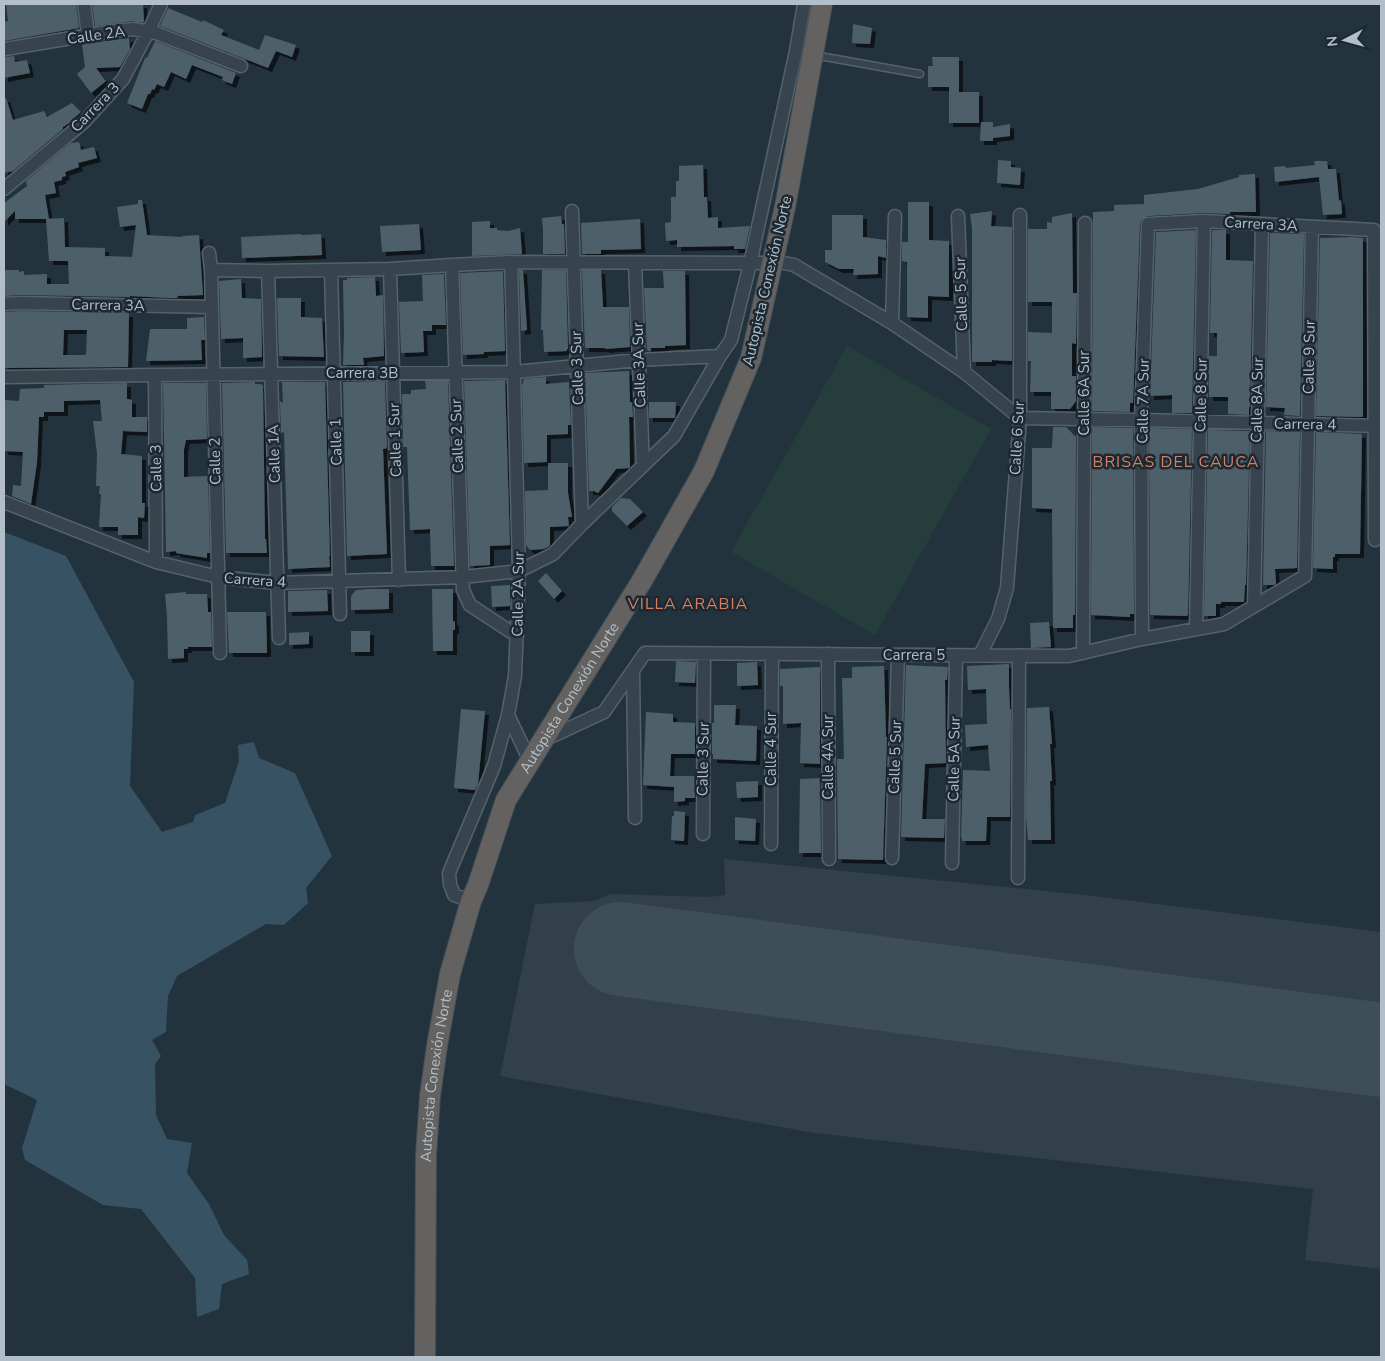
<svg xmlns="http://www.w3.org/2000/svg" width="1385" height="1361" font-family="'Nunito Sans',sans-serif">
<defs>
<filter id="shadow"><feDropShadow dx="4" dy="4" stdDeviation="0" flood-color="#0009"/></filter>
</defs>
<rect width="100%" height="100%" fill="#23333d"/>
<path fill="#31404a" d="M724 859 1085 895 1381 932V1269L1305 1260 1313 1189 814 1133 500 1076 535 904 594 901 611 894 710 897 725 895Z"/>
<path fill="#253e3c" d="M847 346 991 429 875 635 731 552Z"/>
<path fill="#375263" d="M4 532 66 556 134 682 130 786 162 832 193 822 195 815 225 803 239 761 238 745 254 742 259 758 295 773 332 856 306 888 308 903 284 925 266 924 177 976 168 996 166 1032 152 1040 161 1056 155 1064 156 1115 167 1139 192 1143 187 1173 209 1204 224 1235 247 1260 249 1274 222 1284 219 1309 197 1317 195 1278 141 1209 103 1205 25 1160 22 1148 37 1100 4 1084Z"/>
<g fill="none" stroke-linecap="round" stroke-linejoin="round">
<path stroke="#3e4e58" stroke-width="94" d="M621 949 1381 1050"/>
</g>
<path fill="#4e606a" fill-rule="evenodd" filter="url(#shadow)" d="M6 4H76L79 28 4 41V22L8 21Z
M92 4H143L144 21 143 23 132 21 95 26Z
M168 8 202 22 203 20 224 30 221 35 259 50 265 35 296 45 292 57 276 51 268 68 160 26Z
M853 24 872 28 870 44 852 43Z
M129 38 130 49 120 67 96 68 106 81 91 93 77 74 85 67 82 44Z
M155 41 236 73 232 84 222 80 223 77 192 65 186 79 171 72 164 87 157 84 154 90 152 89 150 94H148L142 109 127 103 145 58V59L146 57 147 58Z
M14 56 15 62 27 60 30 73 4 78V57Z
M932 57H959V92H979V123H949V87H928V66H933Z
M4 98H6L13 120 44 111 47 117 72 103 81 112 73 119 74 120 63 127V129L13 171 4 173Z
M981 122H993V127L1010 124V136L993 138V141H980Z
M79 142 81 150 94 147 97 158 78 163 79 167 65 172 66 176 62 177V180L54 182 56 193 45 195 49 219H15V211L4 222V203L27 186 26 181 71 143Z
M998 160 1011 161V167L1021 168 1020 185 997 183Z
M1314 161H1327L1328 169H1336L1339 201 1341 200 1342 214 1323 215 1319 177 1275 182 1274 167 1285 166 1286 168 1315 165Z
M703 165 704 197H707L708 218 718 217V228L750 226 745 249H734V246L677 247V240L666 241 665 223 671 222V197H676V181H679V166Z
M1255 174 1256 212H1230V214L1204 213 1148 216 1141 220 1140 224 1133 403H1130V412L1092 411 1093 212 1114 211V205L1144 204V195L1198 189 1239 177V175Z
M138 200H142L147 235 182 237V236L199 235 203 295 177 296 178 298H170L130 296V297L21 295 4 296V270H19V272L24 271V275L47 274V284H69L68 261H49L46 219 64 218 65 247 105 248V256L132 257 136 225 120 227 117 207 138 204Z
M908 202H929V240L949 241V297L928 296V318L907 317V262L902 261V242H908Z
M992 211 991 226 1012 227V361L992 360V362H972V228L970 214Z
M1072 213 1073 293H1077L1076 344 1072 343V376H1076V401L1070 409H1051V392H1030L1031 361H1028V332L1052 333V302H1028V229H1047V222L1052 223V217Z
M832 215H863V237L886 240V258L878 256V274L853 275 854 269H839L825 262V250H832Z
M561 216 562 224H564L565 254H543V230L542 218Z
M640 219 641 249 601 250V254H582L581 223Z
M490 221V228H497V230L508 231 520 228 522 254 472 256V222Z
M419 224 421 250 382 252 380 226Z
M1196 230 1192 413H1172V395L1150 396 1156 232Z
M1212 230H1226V260L1253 261 1250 407H1249V415L1228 414V397H1209V356H1217V333H1210Z
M1270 233 1304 234 1300 416 1284 415 1285 408 1266 407Z
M301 234V235L321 234 322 255 242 258 241 237Z
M1353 237 1363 238V416L1362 417 1316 416 1320 238Z
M519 270H523L527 330 521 331Z
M542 270H566L568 349H567V351L544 352 543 330H541Z
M582 270H601L603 307H629L630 347 605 349V348H585Z
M503 271 505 351 484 352V354L463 355 460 273Z
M663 271H685L686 345 665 346V348H651V351H649L647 350 644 288H664Z
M444 274 446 325H432V331H423L424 352 401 353 399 302 423 301 422 275Z
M375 277 376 296 383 295 384 356 363 358 364 365H343L344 334 343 280H347V278Z
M241 279 242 298 261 299 262 357 243 358V338L221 339 219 281Z
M277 298H301V317L322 318 324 357 279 356Z
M21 311 129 313 128 367 4 368V312ZM64 330H87L86 355H63Z
M204 317 205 340H201L202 360 146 361 150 329H187V318Z
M629 371 630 402H632L633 417H629L630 467 629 468 616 469 598 493 594 491H589L585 373Z
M546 377V384L569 382 571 425H568V434L547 435V462L524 463 522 386 524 379Z
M505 380 510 545 490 546V565L470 566 464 381Z
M385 381 387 448 383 449 387 554 347 556 343 382Z
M425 381H448L454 566H431L430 529 410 530 407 447H403L402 394H411V390L426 389Z
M255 382V384H261L263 386 265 539H266L267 553H226L222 383Z
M282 382H325L330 556H329L330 567 288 569 284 432 281 433 280 401 283 403Z
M127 383V399L132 400V417H147V432L123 431 121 454 142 456V503H145L144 518 138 517V535H118V527H99L101 494H99L100 486H96L97 454 93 421H102L100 400 64 401V412H44V417H39L37 462 31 504 12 496 13 485 21 486 23 452 4 451V400L19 401 20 389 44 388V385Z
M163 383H206L207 439 186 440 184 449V477L208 476 210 553H207V558L176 553V551L166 552Z
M649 402H676L675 418H649Z
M1053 427H1066L1076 437 1075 615H1073V628H1053L1052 509 1032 508V448H1052Z
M1092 427 1133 428 1134 614H1130V617L1091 615Z
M1149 428 1192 429 1188 615 1186 616 1150 615Z
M1208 430 1250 431 1246 585H1245L1244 602H1221V604H1216V616H1204Z
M1266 431 1300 432 1297 568 1275 569 1276 584 1274 585H1263Z
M1316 432 1362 434 1360 554H1335V557H1333V569L1313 568Z
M548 463H568V493L572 517H568L569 526 550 527V545L548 547 544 549 530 550 526 545 525 491 548 490Z
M621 498 630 499 643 512 627 526 612 511V507Z
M546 573 562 591 554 599 538 581Z
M510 585V606L492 607 491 586Z
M369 589H389V609L351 610V596L356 590Z
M432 589H453V621L455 622V630H453V651H433Z
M327 590 328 611 288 612V591Z
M186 592V594H207L208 612H211L212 647H188V649H184V658L168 659 167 616 165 594Z
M227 612H266L267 653H229Z
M1049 622 1051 647 1031 648 1030 623Z
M351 631H370V652H351Z
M309 632V644L289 645V633Z
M676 661 696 662 695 683 675 682Z
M757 662 758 685 737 686V663Z
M1009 664V688L1010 709H1011L1010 817H987L986 841H962V838H961L963 770 990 771 988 745 966 747 965 725 987 724 986 689 968 690 967 666Z
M906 665 948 667 947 680H945L946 763 925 764 922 819H945L944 838 901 837Z
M884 666 886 737H887L883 860 838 859 837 759H844L842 678H852V667Z
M820 667V764L800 763 801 723 783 724V686H780V669Z
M714 705H736L735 725 757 726 756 761 713 759V754H712V723H714Z
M1049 707 1052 744H1050L1052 781H1050L1051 840H1028L1026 816 1027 708Z
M461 709 485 711 478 784 475 790 454 788Z
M646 712 673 714V722L695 723V754H671L670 776H694L695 798H685V801L674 802V787L643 785Z
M820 778 821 853H799L800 779Z
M758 781V797L737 798 736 782Z
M674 811 685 812 684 841 671 840 672 816H674Z
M735 817 756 819 755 841 735 840Z"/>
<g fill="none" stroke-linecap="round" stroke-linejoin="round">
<defs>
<path id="service" d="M814 55 920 74"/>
<path id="minor" d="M84 4 88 35
M5 49 113 31 133 29 156 33 241 66
M4 189 84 122 123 79 148 32 161 4
M572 211 582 524
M958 216 964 372
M209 253 211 270 220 653
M635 263 643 466
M452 265 463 590 470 605 517 636
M390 269 399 580
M211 270 268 271 390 269 452 265 511 262 784 263 794 265 892 323 964 372 1020 418 1141 420 1381 426
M331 270 340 614
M268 271 279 638
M4 304 21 303 212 307
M892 323 895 216
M155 375 156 562
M4 377 154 375 515 372 638 360 720 356
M4 502 156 562 218 577 277 583 463 577 519 571 553 554 582 524 674 436 720 356 731 340 750 264 796 51 804 4
M1254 605 1262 224
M1196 629 1204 221
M1142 639 1141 420 1148 224 1204 221 1374 230 1375 540
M1083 653 1085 223
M828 654 829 859
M980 655 998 619 1007 588 1020 418V215
M633 670 635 818
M508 715 530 761
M544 740 604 712 645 653 1069 656 1142 639 1224 624 1305 576 1312 227
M703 834 704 654
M771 844 772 654
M892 858 898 655
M952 863 956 656
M1018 878 1019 656
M471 901 454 895 450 884 449 873 494 766 508 715 515 676 519 571 511 262"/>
<g id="trunk">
<path id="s1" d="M425 1357 426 1155 430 1096 437 1046 450 974 471 901 478 885 506 800 643 579 704 471 751 358 758 327"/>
</g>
</defs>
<use href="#service" stroke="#55626b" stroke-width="9"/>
<use href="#minor" stroke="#55626b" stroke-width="15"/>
<use href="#trunk" stroke="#424f58" stroke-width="22"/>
<use href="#service" stroke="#37444d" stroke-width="6"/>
<use href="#minor" stroke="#37444d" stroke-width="12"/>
<use href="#trunk" stroke="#646260" stroke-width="20"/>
<defs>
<path id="trunk-bridge" d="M758 327 785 207 822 4"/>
</defs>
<use href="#trunk-bridge" stroke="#424f58" stroke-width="22" stroke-linecap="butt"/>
<use href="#trunk-bridge" stroke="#646260" stroke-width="20"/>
</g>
<g text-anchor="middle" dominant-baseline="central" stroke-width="5" stroke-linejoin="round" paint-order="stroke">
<g font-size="15" fill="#b3bfc8" stroke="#1c2932">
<text transform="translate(96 35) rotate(-8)">Calle 2A</text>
<text transform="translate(95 107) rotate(-46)">Carrera 3</text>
<text transform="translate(1261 224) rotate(3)">Carrera 3A</text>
<text transform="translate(767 281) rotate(-77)">Autopista Conexión Norte</text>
<text transform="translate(961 294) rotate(-92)">Calle 5 Sur</text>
<text transform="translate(108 305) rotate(1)">Carrera 3A</text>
<text transform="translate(1309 357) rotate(-89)">Calle 9 Sur</text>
<text transform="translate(639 365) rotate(-92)">Calle 3A Sur</text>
<text transform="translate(577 368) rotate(-92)">Calle 3 Sur</text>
<text x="362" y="373">Carrera 3B</text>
<text transform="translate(1084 393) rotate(-90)">Calle 6A Sur</text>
<text transform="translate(1201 395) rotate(-89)">Calle 8 Sur</text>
<text transform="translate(1257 400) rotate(-89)">Calle 8A Sur</text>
<text transform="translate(1143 401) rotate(-89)">Calle 7A Sur</text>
<text transform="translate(1305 424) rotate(1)">Carrera 4</text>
<text transform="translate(457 436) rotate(-92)">Calle 2 Sur</text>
<text transform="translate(1017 438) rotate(-87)">Calle 6 Sur</text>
<text transform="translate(395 440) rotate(-92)">Calle 1 Sur</text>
<text transform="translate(336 442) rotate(-92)">Calle 1</text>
<text transform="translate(274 454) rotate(-92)">Calle 1A</text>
<text transform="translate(215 461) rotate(-91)">Calle 2</text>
<text transform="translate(156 468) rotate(-91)">Calle 3</text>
<text transform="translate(255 580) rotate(4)">Carrera 4</text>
<text transform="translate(518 594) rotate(-89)">Calle 2A Sur</text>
<text x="914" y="655">Carrera 5</text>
<text stroke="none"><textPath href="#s1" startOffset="688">Autopista Conexión Norte</textPath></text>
<text transform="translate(771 749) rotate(-90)">Calle 4 Sur</text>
<text transform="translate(828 757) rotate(-90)">Calle 4A Sur</text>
<text transform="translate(895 757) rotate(-88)">Calle 5 Sur</text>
<text transform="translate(703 759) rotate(-89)">Calle 3 Sur</text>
<text transform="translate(954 759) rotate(-89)">Calle 5A Sur</text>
<text stroke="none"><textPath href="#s1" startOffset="282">Autopista Conexión Norte</textPath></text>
</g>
<g font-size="16" letter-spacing="1" fill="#d47e62" stroke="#1c2932">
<text x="1176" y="462">BRISAS DEL CAUCA</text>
<text x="688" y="604">VILLA ARABIA</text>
</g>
</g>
<rect width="1385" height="1361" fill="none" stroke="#b3bfc8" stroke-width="10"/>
<g transform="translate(1345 40) rotate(264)" stroke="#1c2932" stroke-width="4" paint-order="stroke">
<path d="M0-4L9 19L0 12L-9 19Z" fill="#b3bfc8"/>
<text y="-8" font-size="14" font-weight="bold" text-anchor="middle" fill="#b3bfc8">N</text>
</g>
</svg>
